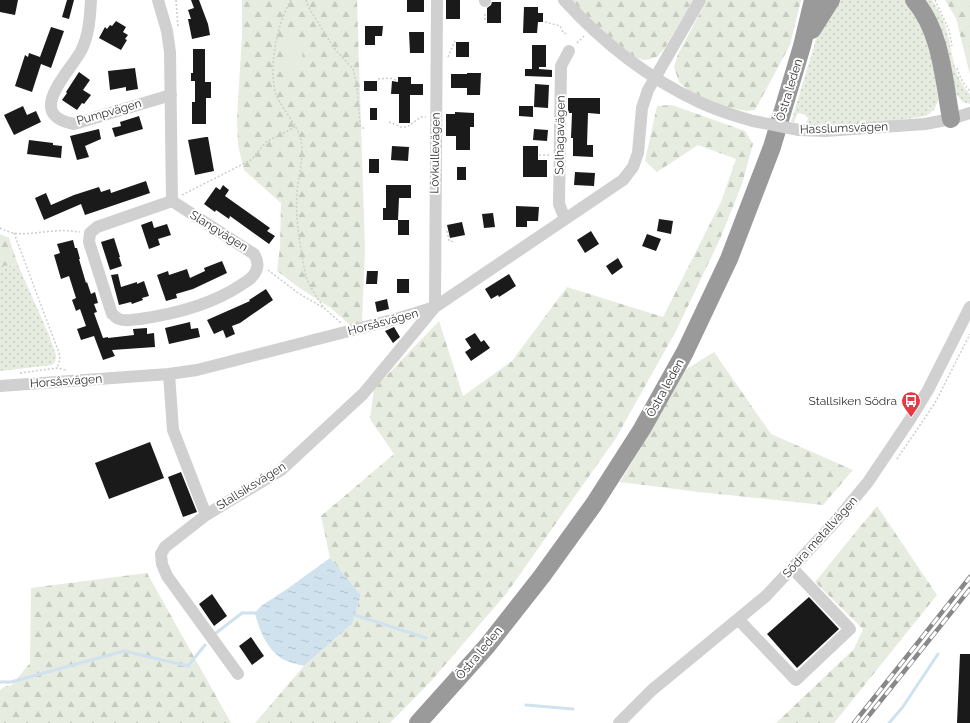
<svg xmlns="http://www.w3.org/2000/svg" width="970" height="723" font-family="Raleway,sans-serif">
<defs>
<pattern id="grass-dots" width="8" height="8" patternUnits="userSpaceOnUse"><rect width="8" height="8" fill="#e6ecdf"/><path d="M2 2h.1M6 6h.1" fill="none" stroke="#c6cbc0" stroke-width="1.8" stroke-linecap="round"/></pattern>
<pattern id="forest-firs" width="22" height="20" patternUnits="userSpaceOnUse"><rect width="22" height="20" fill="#e6ecdf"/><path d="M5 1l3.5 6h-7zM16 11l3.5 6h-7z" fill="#c6cbc0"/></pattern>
<pattern id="water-ripples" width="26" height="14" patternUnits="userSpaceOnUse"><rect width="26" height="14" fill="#cfe2ee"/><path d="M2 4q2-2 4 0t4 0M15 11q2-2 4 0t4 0" fill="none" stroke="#b2c2cd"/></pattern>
</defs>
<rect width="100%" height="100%" fill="#fff"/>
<path fill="url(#grass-dots)" d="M838 0H906L917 14 935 66 938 101 934 110 926 116 886 122 816 125 806 124 808 118 804 114 798 113 794 122H791L821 23Z
M925 0H932C938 9 943 18 946 28 953 51 952 76 970 94V104L963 102 956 94 941 30Z
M18 265 49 335 56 355 55 362 52 365 0 371V266Z"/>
<path fill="url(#forest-firs)" d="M242 0H357L365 250 362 322 351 326 331 308 301 289 277 271 280 247 281 203 244 170 238 145 237 120 242 35Z
M570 0H693L665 48 658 56 651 59 644 60 637 58 612 41Z
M707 0H801L790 45 755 110 746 111 722 106 689 91 679 82 674 67 678 54Z
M945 0H970V75L956 18Z
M672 105 745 131 753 144 742 184 720 239 677 329 616 438 506 594 432 680 390 723H255L304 666 352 624 361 595 330 558 321 516 394 454 370 419 374 389 439 321 463 396 512 361 567 287 663 317 721 202 736 159 698 145 657 172 645 161 657 106Z
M0 234 9 238 18 265 0 266Z
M714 352 771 434 853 470 823 505 699 492 620 482 649 434 685 370Z
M877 506 937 595 834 723H776L854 649 863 629 815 582Z
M147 573 231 723H0V690L4 687 12 685 30 663 31 588Z"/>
<path fill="#e6ecdf" d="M283 37H303L302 70H283Z"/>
<path fill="url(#water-ripples)" d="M330 558 361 595 352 624 304 666C297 664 288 662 282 659 267 649 259 630 255 613L261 606 287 589Z"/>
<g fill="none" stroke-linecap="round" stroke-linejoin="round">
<path stroke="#cfe2ee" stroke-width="3" d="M352 614 426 638
M216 633 242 613H258
M0 682H11L124 651 188 666 205 645
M526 705 573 709
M889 723 902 708 938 654"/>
</g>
<path fill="#1a1a1a" d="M0 0H18L15 15 0 12Z
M67 0H74L69 19 62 17Z
M191 0H199L208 24 210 35 192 39 188 19H191L188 10 194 8Z
M407 0H424V12H407Z
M446 0H460V19H446Z
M492 2H501V23H487V8L491 5Z
M524 7H538V13H543V22H538L537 33H523Z
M116 21 126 27 123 32 128 35 125 39 127 40 121 50 99 38 105 27 107 29 110 25 112 26Z
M365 26H383L382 36H375V45H365Z
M51 27 64 31 51 68 41 64 32 92 15 86 25 55 28 57 29 53 40 57Z
M409 32H424V53H410Z
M456 42H469V57H456Z
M532 45H546V67H539V69L552 70V77L525 76V69H532Z
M193 49H205V82H211V98H206V124H192V102H195V81H191V73H193Z
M135 68 138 89 126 91V87L110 90 108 71Z
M79 72 90 80 83 90 91 95 84 104 82 103 77 110 62 100 67 93 66 92Z
M467 73H481L480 95H467V88H451V74H467Z
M398 77H411V84H423V95H410V123H399V94H391L392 81 398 82Z
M364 81H377V91H364Z
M535 84 549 85 548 108 534 107Z
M568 98H600V114L588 113 587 145H593V157L573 156V138H571L572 113H568Z
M23 106 27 115 36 111 41 122 14 135 4 115Z
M519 106H533V117L519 116Z
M370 108H377V120H370Z
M455 112 474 113V127H470V150H456V136H446V114H455Z
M139 116 143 129 115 137 112 128 121 126 120 122Z
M99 129 101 139 85 146 89 157 77 160 70 136Z
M534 129 548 130 547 141 533 140Z
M206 137H208L214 171 195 175 188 140Z
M29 140 53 143V145L62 146 61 158 27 154Z
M392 146 409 147 408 161 391 160Z
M523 146H538V160H547V177H523Z
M369 159H379V173H369Z
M457 167H466V180H457Z
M575 172 595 173 594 186 574 185Z
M146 181 150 193 85 215 81 204 44 220 35 198 46 193 51 205 74 195 99 187 101 192 110 189 111 193Z
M223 185 229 190 225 196 270 228 267 231 275 236 269 244 230 216 229 219 216 210 215 212 204 204 216 187 220 190Z
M386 185H411V198H399L398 220H383V208H386Z
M516 206 539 207 538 221H527V227H516Z
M493 213 495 227 484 228 482 214Z
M659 219 673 221 671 234 657 231Z
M398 220H409V235H398Z
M152 221 154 228 167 224 171 235 158 239 160 245 149 249 141 225Z
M462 222 465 235 450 238 447 225Z
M591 231 599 244 585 253 577 240Z
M647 234 661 239 656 251 642 246Z
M114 238 120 257H119L122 266 110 270 101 242Z
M73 240 75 248H77L80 259H79L86 283 87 282 91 294 95 292 98 303 94 304 97 312 94 313 103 338 108 337V338L134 335 133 329 147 328V334L154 333 155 347 112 350 115 356 103 360 94 336 81 340 77 329 86 326 80 309 76 311 72 300 76 298 69 276 61 279 54 255 60 253 57 244Z
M618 258 623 267 612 275 606 266Z
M222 261 227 273 193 289 176 294 177 298 166 301 157 275 168 271 169 275 187 269 190 278 205 271 204 268Z
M367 271H378L377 284H366Z
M118 274 121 287 137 282V284L144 281 149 296 142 298 143 300 132 304 131 302 119 305 111 275Z
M509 274 516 286 499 297 498 295 491 299 485 289Z
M397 279H409V293H397Z
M266 289 273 300 240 323 232 326 235 334 226 338 223 330 214 334 207 320 250 301 249 300Z
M387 299 389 309 377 312 375 302Z
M190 322 191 329 198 328 200 337 169 344 165 328Z
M394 327 400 337 393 343 385 331Z
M475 333 481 342 484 340 490 348 471 361 465 352 471 348 465 339Z
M150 442 164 478 109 499 95 463Z
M181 472 197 512 183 517 168 477Z
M212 594 227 616 214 626 199 604Z
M809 597 839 629 797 668 767 634Z
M251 637 264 656 252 665 239 646Z
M960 654H970V723H957Z"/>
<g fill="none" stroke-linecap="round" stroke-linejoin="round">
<path stroke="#cdcdcd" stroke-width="1.5" stroke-dasharray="2 2" stroke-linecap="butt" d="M176 0 178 28
M291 0C277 24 268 67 276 94 282 110 297 123 301 140 304 157 299 174 297 191 295 215 299 238 303 261 304 267 305 274 307 279 311 289 318 299 324 308
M306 0 309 8 334 48 353 69 357 85 360 125 363 128 366 129
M935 0 949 30 952 46
M485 20V12
M545 22 560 26 563 32 566 34
M577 43 584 36
M448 57 455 41
M957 68C960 77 963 84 970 91
M378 79 389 78 397 80
M389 122 401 127H407L421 117H426
M539 155H549
M182 195 251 160 266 142 295 127
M0 228C17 238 36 232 55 231 63 230 71 231 80 232
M447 231 449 241 455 242
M14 233 59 353 60 359 57 368
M268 270 298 293 324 308 341 323
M20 373 57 368 66 370
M897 459 935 403 970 334"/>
<path stroke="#d0d0d0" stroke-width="12" d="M91 0C90 18 89 35 81 51 69 73 24 115 74 124L171 95
M158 0 167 31 170 52 172 201
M485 0V1
M564 0C602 42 648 78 699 102 716 110 735 116 753 121
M799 130 825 131 925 124 951 119 970 113
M172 201 254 254C257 259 259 265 256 271 253 278 247 281 241 285 211 305 175 314 140 319 134 319 125 322 119 319 116 318 114 315 112 314L89 242 90 233 97 227Z
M565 219 559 204 561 66 569 51
M169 374 173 430 206 515
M0 386 169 374 197 370 396 319 435 307 623 180 633 167 638 153 642 108 648 90 700 0
M738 619 796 680 850 629 793 569
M238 674 167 576 162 564 161 554 165 547 206 515 281 470 363 394 435 307 437 0
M619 723 652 690 766 596 835 522 868 482 911 418 928 390 970 307"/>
<path stroke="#9a9a9a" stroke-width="18" d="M914 0C941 30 944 81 951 119
M812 30 831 0
M418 723 487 646 542 576 594 504 642 429 685 352 729 259 772 147 802 46 813 0"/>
<defs>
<path id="rail" d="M854 723 970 577
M863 723 970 589"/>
</defs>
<use href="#rail" stroke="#888" stroke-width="4.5"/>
<use href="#rail" stroke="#fff" stroke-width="3" stroke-dasharray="9" stroke-linecap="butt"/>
<path stroke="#d0d0d0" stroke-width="12" d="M753 121 799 130"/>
</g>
<defs>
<symbol id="bus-pin" viewBox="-11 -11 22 30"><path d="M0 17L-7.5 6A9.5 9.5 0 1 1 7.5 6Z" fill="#e63946" stroke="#fff"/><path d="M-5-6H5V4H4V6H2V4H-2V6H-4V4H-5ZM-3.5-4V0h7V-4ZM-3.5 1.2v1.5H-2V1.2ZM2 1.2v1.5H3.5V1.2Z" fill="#fff"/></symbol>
</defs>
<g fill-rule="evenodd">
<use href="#bus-pin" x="900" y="390" width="22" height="30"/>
</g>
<g text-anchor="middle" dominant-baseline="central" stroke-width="4" stroke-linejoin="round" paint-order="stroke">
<g font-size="12" fill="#333" stroke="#fff">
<text transform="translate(789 90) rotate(-73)">Östra leden</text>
<text transform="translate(109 112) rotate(-16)">Pumpvägen</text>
<text transform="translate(844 128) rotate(-2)">Hasslumsvägen</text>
<text transform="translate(560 135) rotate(-89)">Solhagavägen</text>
<text transform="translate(435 153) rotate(-89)">Lövkullevägen</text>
<text transform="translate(219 231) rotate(32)">Slangvägen</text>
<text transform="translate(383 322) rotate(-15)">Horsåsvägen</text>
<text transform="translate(66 381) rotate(-4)">Horsåsvägen</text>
<text transform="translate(665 388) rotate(-61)">Östra leden</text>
<text transform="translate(251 486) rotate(-32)">Stallsiksvägen</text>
<text transform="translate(820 537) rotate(-48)">Södra metallvägen</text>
<text transform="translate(479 653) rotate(-50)">Östra leden</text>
</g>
<g font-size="12" fill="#333" stroke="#fff" text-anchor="end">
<text x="897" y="401">Stallsiken Södra</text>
</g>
</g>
</svg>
